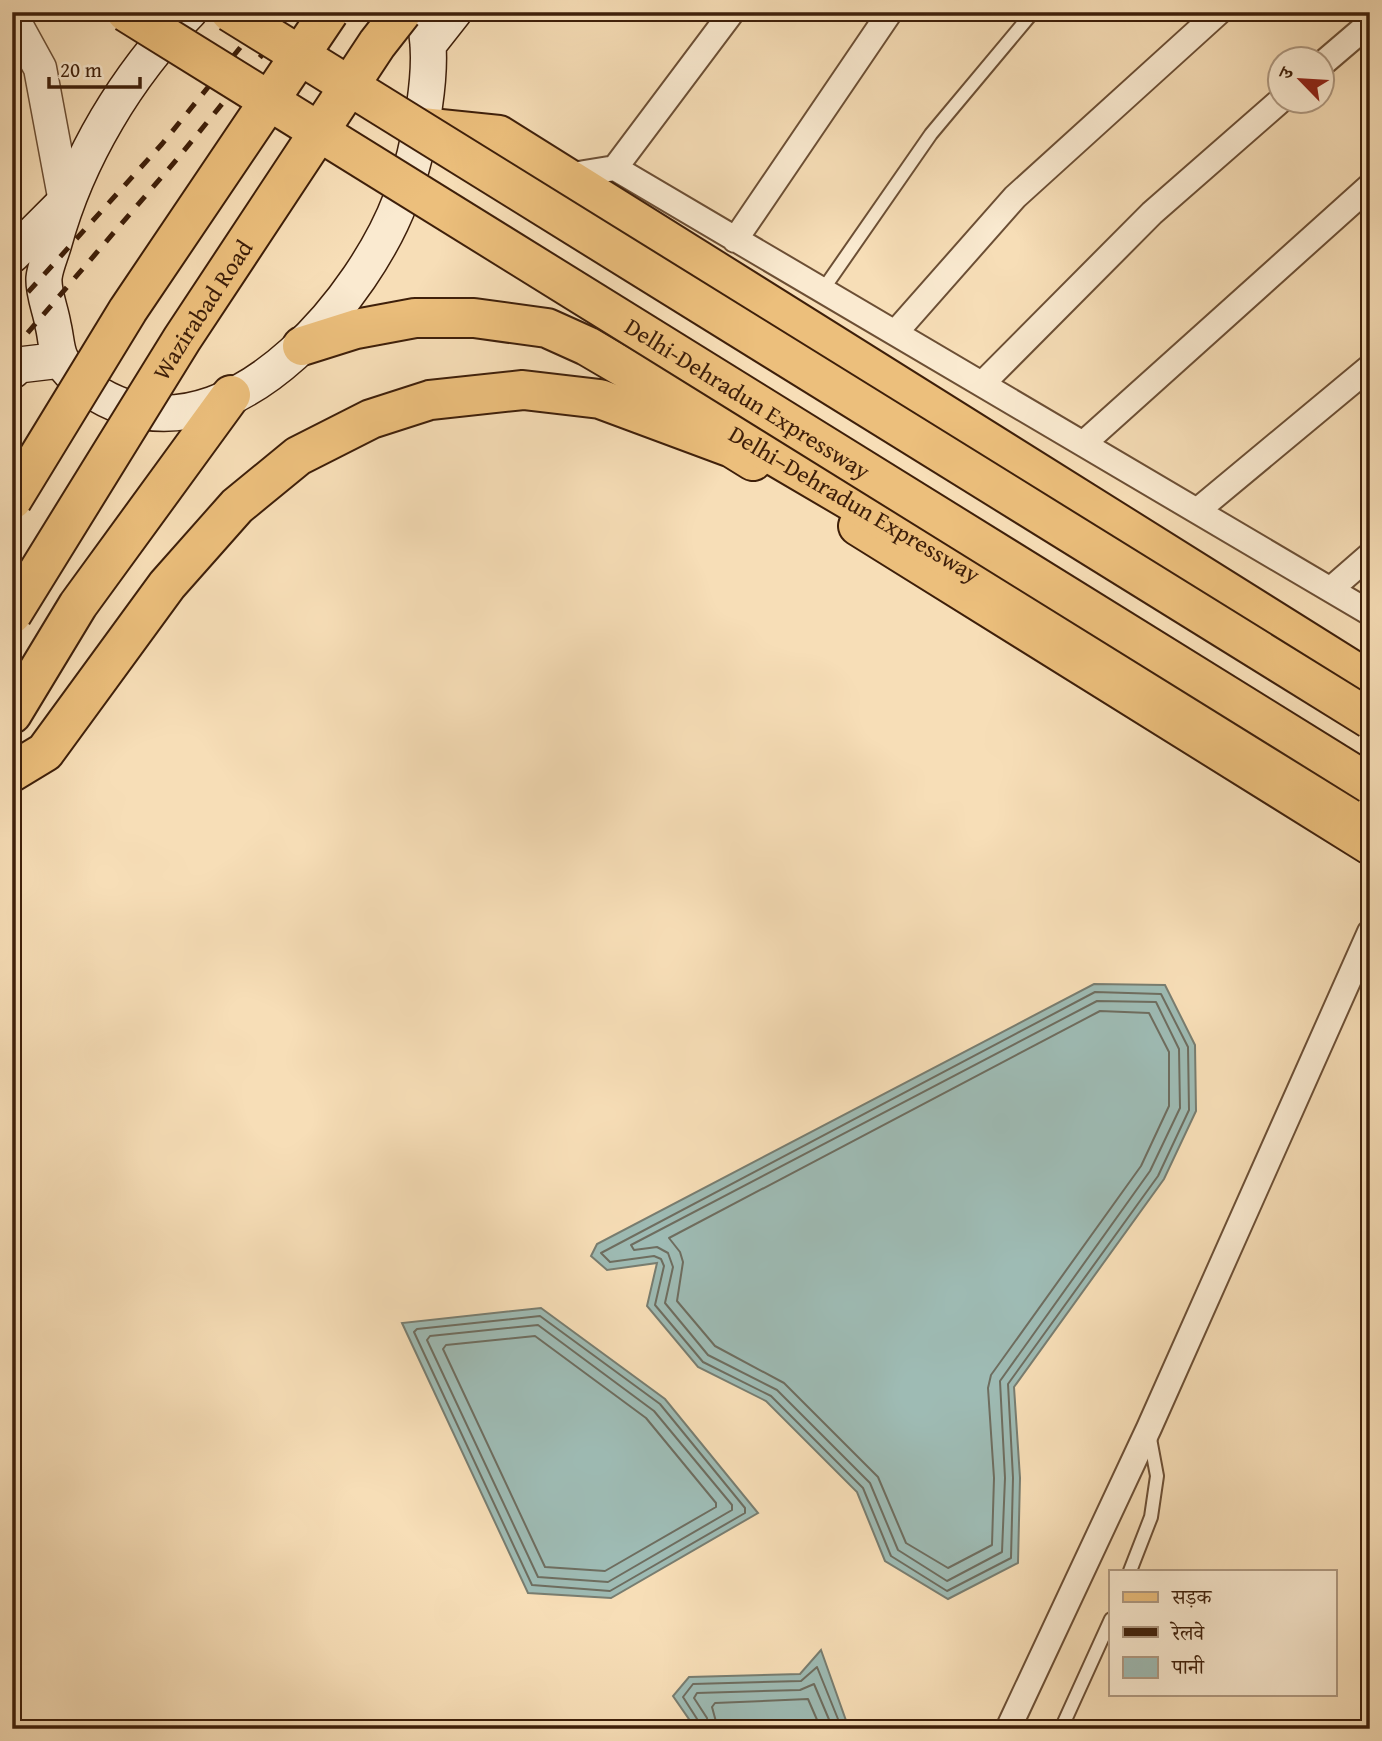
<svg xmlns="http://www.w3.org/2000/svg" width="1382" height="1741" font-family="'Gentium Book Plus','Noto Serif Devanagari',serif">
<rect width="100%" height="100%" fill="#f7deb7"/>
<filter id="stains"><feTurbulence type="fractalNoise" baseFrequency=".00286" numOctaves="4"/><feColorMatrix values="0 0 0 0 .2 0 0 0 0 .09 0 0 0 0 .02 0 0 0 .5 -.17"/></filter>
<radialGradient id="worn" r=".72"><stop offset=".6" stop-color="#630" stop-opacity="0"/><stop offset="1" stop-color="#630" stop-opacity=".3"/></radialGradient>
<path fill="#9ebbb4" stroke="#787d70" stroke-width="2" d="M1094 984 1165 985 1195 1045 1196 1111 1164 1179 1014 1387 1020 1478 1018 1563 948 1599 885 1561 857 1492 766 1401 698 1367 647 1306 657 1263 607 1270 591 1256 597 1244Z
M541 1308 665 1399 758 1513 611 1598 528 1593 402 1323Z
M821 1650 849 1729H689L693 1725 673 1696 689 1677 800 1674Z"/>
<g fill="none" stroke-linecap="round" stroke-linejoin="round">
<path stroke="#6e6d5f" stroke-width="2" d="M1095 992 1161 994 1188 1047 1189 1110 1158 1176 1008 1384 1013 1478 1011 1558 947 1591 891 1556 863 1488 771 1396 703 1362 655 1305 664 1266 661 1259 654 1256 610 1262 601 1253Z
M1097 1001 1156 1002 1179 1049 1180 1108 1150 1171 1000 1381 1005 1478 1002 1552 947 1581 898 1550 870 1483 777 1390 708 1355 665 1303 673 1267 668 1253 657 1247 634 1250 631 1245Z
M1100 1011 1149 1013 1169 1052V1106L1141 1166 991 1375 988 1388 994 1478 992 1545 948 1568 906 1543 878 1477 784 1383 715 1346 677 1301 683 1262 680 1252 669 1238Z
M540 1316 660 1404 745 1508V1513L610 1591 532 1585 414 1332 417 1329Z
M538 1325 654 1411 732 1505V1510L608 1582 538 1577 427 1340 430 1336Z
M535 1336 646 1418 716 1503V1507L605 1571 545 1567 443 1349 446 1345Z
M699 1729V1722L683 1697 693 1684 801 1681 817 1667 842 1729
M708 1729 707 1718 694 1698 697 1693 800 1690 814 1684 833 1729
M718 1729 712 1707 715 1703 808 1699 821 1729"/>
<defs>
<path id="service" d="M822 291 931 134 1033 12
M1130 1571 1151 1517 1157 1476 1149 1433
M1061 1729 1111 1619"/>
<path id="minor" d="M1322 64 1370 23
M615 168 732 12
M566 176 615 168 1370 613
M735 240 890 12
M895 333 1015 197 1219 12
M982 384 1152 213 1280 101
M1084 443 1370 186
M1198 510 1370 367
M1331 589 1370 555
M1008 1729 1149 1428 1370 932"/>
<path id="tertiary" d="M12 17 40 68 65 202"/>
<path id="secondary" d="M189 12C127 75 77 158 54 243 51 254 45 267 44 278 43 293 51 311 53 325 56 336 56 352 62 361 75 383 102 399 125 407 242 446 365 295 401 199 418 155 440 56 421 12
M428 45 454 12
M12 255 64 203
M12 371 19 365 61 360"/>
<path id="primary" d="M858 526 1370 845
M12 714 78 605 231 395
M12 772 45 752 167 585 237 506 298 456 371 419 430 400 523 390 600 399 732 448 753 461"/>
<g id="trunk">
<path d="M421 127 499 135 1370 681"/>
<path id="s1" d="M302 346 356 329 415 318H474L547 328 587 346 965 568 1370 821"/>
</g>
</defs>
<use href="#service" stroke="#6c4f35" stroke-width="16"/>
<use href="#minor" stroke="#6c4f35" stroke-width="28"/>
<use href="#tertiary" stroke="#6c4f35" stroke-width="35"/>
<use href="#secondary" stroke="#3e1f0a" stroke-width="38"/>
<use href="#primary" stroke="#3e1f0a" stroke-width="42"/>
<use href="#trunk" stroke="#3e1f0a" stroke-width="42"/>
<use href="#service" stroke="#faead0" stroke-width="12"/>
<use href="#minor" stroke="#faead0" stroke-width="24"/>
<use href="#tertiary" stroke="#faead0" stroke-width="32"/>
<use href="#secondary" stroke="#faead0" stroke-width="35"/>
<use href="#primary" stroke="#ecbf7c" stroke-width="38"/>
<use href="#trunk" stroke="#ecbf7c" stroke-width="38"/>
<path stroke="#3e1f0a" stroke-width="5" stroke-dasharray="12 12" stroke-linecap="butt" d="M12 310 162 144 269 12
M12 351 178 158 297 12"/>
<defs>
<g id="trunk-bridge">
<path d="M12 500 128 310 329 12"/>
<path id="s2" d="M12 614 182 339 377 44 402 12"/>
</g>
<g id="motorway-bridge">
<path id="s3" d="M126 12 1370 784"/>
<path d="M230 12 1370 719"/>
</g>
</defs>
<use href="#trunk-bridge" stroke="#3e1f0a" stroke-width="42" stroke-linecap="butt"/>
<use href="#motorway-bridge" stroke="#3e1f0a" stroke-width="42" stroke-linecap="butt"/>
<use href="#trunk-bridge" stroke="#ecbf7c" stroke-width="38"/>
<use href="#motorway-bridge" stroke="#ecbf7c" stroke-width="38"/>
</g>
<g text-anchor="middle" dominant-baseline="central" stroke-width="7" stroke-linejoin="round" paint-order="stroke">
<g font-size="24" fill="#3e1f0a" stroke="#faead0">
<text stroke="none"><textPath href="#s2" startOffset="359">Wazirabad Road</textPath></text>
<text stroke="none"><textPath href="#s3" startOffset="732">Delhi-Dehradun Expressway</textPath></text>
<text stroke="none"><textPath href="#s1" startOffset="604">Delhi–Dehradun Expressway</textPath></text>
</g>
</g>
<rect width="1382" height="1741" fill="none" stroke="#f7deb7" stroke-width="42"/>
<rect x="14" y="14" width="1354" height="1713" fill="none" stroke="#3e1f0a" stroke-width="3.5"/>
<rect x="21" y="21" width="1340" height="1699" fill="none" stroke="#3e1f0a" stroke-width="2"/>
<rect x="1109" y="1570" width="228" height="126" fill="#faead0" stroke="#af9981" stroke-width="2"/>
<rect x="1123" y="1592" width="35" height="10" fill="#ecbf7c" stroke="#af9981" stroke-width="2"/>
<text x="1172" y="1604" font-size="21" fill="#3e1f0a">सड़क</text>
<rect x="1123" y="1627" width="35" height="10" fill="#3e1f0a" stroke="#af9981" stroke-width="2"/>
<text x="1172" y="1640" font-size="21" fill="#3e1f0a">रेलवे</text>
<rect x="1123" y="1657" width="35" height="21" fill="#9ebbb4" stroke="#af9981" stroke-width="2"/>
<text x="1172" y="1674" font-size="21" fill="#3e1f0a">पानी</text>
<g transform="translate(1301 80) rotate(295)"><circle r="33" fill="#faead0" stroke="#af9981" stroke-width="2"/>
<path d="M0-5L12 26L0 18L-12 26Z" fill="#8f2418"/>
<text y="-10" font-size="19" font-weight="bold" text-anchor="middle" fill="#3e1f0a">उ</text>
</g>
<path d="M49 77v10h91v-10" fill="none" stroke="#3e1f0a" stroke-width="3.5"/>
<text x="60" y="77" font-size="21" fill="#3e1f0a" stroke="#faead0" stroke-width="5" paint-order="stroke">20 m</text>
<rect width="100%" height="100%" filter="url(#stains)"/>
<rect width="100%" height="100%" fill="url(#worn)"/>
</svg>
